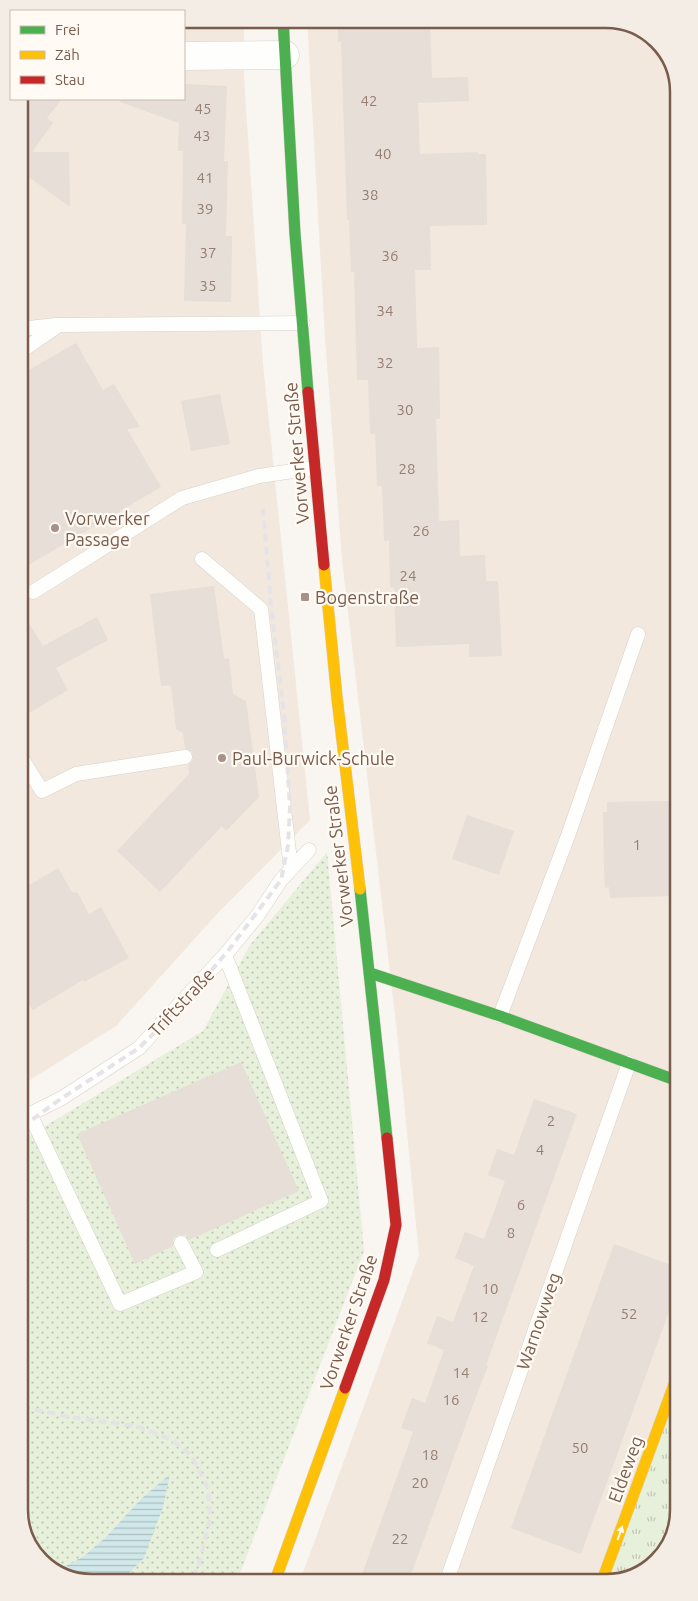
<svg xmlns="http://www.w3.org/2000/svg" width="698" height="1601" font-family="Ubuntu,sans-serif">
<defs>
<pattern id="grass-tufts" width="24" height="20" patternUnits="userSpaceOnUse" patternTransform="scale(1.25)"><rect width="24" height="20" fill="#e7f0db"/><path d="M3 7l-1-3M5 7V3M7 7l1-3M15 17l-1-3M17 17v-4M19 17l1-3" fill="none" stroke="#c0c6b4"/></pattern>
<pattern id="park-dots" width="8" height="8" patternUnits="userSpaceOnUse" patternTransform="scale(1.25)"><rect width="8" height="8" fill="#e7f0db"/><path d="M2 2h.1M6 6h.1" fill="none" stroke="#c0c6b4" stroke-width="1.8" stroke-linecap="round"/></pattern>
<pattern id="water-rules" width="6" height="5" patternUnits="userSpaceOnUse" patternTransform="scale(1.25)"><rect width="6" height="5" fill="#d0e8ea"/><path d="M0 2.5h6" fill="none" stroke="#aebfc0"/></pattern>
</defs>
<rect width="100%" height="100%" fill="#f9f5f0"/>
<path fill="#f2e8de" d="M184 19H244V77L263 364 310 820 217 914 116 1026 22 1085 19 99H184Z
M307 19H611L651 34 675 68 679 1509 667 1550 630 1578 300 1581 419 1255 398 1041 342 560 325 338Z"/>
<path fill="url(#grass-tufts)" d="M679 1371V1509L667 1550 630 1578H603Z"/>
<path fill="url(#park-dots)" d="M327 852 364 1251 237 1581 87 1582 47 1567 23 1533 22 1140 203 1031 250 945Z"/>
<path fill="url(#water-rules)" d="M170 1474 163 1507 144 1558 120 1582H87L57 1571 84 1556 106 1537 142 1498Z"/>
<path fill="#e6ded7" d="M337 19H430L432 78 468 77 469 101 418 103 420 154 478 152V154H486L487 225 430 226 431 270H415L417 348 439 347 440 419H436L439 521 459 520 460 556 485 555 486 581H498L502 656 469 657V644L396 647 394 587 390 588 389 540 384 541 382 486H377L375 434H370L368 380H357L354 272H351L349 220H347L341 42H338Z
M184 84 227 86 224 161H228L226 236H232L231 302 184 301 186 224H182L183 151H178L179 123 120 102 121 99H184Z
M19 99H62L47 118 53 123 32 152H69L70 207 19 170Z
M76 343 103 390 114 384 140 427 127 429 161 487 20 570V375Z
M220 394 230 444 191 451 181 401Z
M214 586 224 659 229 658 233 694 246 701 259 797 226 831 222 826 160 892 117 851 189 774 188 765 193 760 192 752 185 748 183 733 176 729 171 685 161 686 150 594Z
M20 609 43 646 97 617 108 640 56 668 68 690 21 718Z
M670 801 672 896 610 898 609 887 605 888 604 870 603 812H607V802Z
M467 815 514 831 499 875 452 859Z
M58 868 72 892 78 893 89 914 101 907 129 958 84 982 83 980 33 1010 21 993V890Z
M241 1062 299 1191 189 1240 185 1235H177L173 1239V1246L135 1264 77 1134Z
M534 1099 577 1114 486 1365 488 1366 477 1394 409 1580H360L413 1432 401 1428 412 1398 425 1403 444 1350 427 1343 437 1316 453 1322 474 1266 455 1258 465 1232 484 1239 505 1181 488 1175 497 1149 514 1155Z
M614 1244 679 1268V1284L581 1554 511 1528Z"/>
<g fill="none" stroke-linecap="round" stroke-linejoin="round">
<defs>
<path id="lane" d="M20 329 56 325
M20 352 59 325 303 323
M202 559 261 609 291 869
M33 592 182 498 259 476 314 468
M21 757 42 791 76 774 185 757
M500 1016 569 833 638 634
M30 1114 120 1304 196 1272 181 1243
M22 1118 62 1098 139 1048 225 955 258 915 281 880 309 850
M217 1250 321 1201 225 955
M447 1580 629 1063"/>
<path id="street" d="M184 56 285 55"/>
<path id="fast" d="M283 19 295 234 308 392
M360 889 387 1138
M370 973 500 1016 678 1081"/>
<path id="slow" d="M324 565 337 698 360 889
M603 1578 679 1371
M275 1581 345 1388"/>
<path id="jam" d="M308 392 324 565
M345 1388 384 1280 396 1225 387 1138"/>
</defs>
<use href="#lane" stroke="#d7d1cb" stroke-width="15"/>
<use href="#street" stroke="#d7d1cb" stroke-width="29"/>
<use href="#fast" stroke="#d9d2cb" stroke-width="12"/>
<use href="#slow" stroke="#d9d2cb" stroke-width="12"/>
<use href="#jam" stroke="#d9d2cb" stroke-width="12"/>
<use href="#lane" stroke="#fefefd" stroke-width="14"/>
<use href="#street" stroke="#fefefd" stroke-width="28"/>
<use href="#fast" stroke="#4caf50" stroke-width="11"/>
<use href="#slow" stroke="#ffc107" stroke-width="11"/>
<use href="#jam" stroke="#c62828" stroke-width="11"/>
<path stroke="#e6e3e7" stroke-width="4" stroke-dasharray="8 5" stroke-linecap="butt" d="M22 1127 62 1098 139 1048 186 1001 231 947 281 880 288 846 290 807 284 714 271 605 263 509
M22 1407 69 1417 136 1426 172 1440 191 1455 208 1488 210 1519 199 1564 192 1581"/>
</g>
<defs><path id="oneway-solid" d="M-6-.8H1V-3.2L6.5 0L1 3.2V.8H-6Z" transform="scale(1.25)"/></defs>
<use fill="#fffaf3" href="#oneway-solid" transform="translate(620 1533) rotate(-70)"/>
<g fill="#a69286" stroke="#fffaf3" stroke-width="2">
<circle cx="55" cy="528" r="5"/>
<rect x="300" y="592" width="10" height="10" rx="2.5"/>
<circle cx="222" cy="758" r="5"/>
</g>
<g text-anchor="middle" dominant-baseline="central" stroke-width="4.5" stroke-linejoin="round" paint-order="stroke">
<g font-size="15" fill="#977e72">
<text x="369" y="100">42</text>
<text x="203" y="108">45</text>
<text x="202" y="135">43</text>
<text x="383" y="153">40</text>
<text x="205" y="177">41</text>
<text x="370" y="194">38</text>
<text x="205" y="208">39</text>
<text x="208" y="252">37</text>
<text x="390" y="255">36</text>
<text x="208" y="285">35</text>
<text x="385" y="310">34</text>
<text x="385" y="362">32</text>
<text x="405" y="409">30</text>
<text x="407" y="468">28</text>
<text x="421" y="530">26</text>
<text x="408" y="575">24</text>
<text x="637" y="844">1</text>
<text x="551" y="1120">2</text>
<text x="540" y="1149">4</text>
<text x="521" y="1204">6</text>
<text x="511" y="1232">8</text>
<text x="490" y="1288">10</text>
<text x="629" y="1313">52</text>
<text x="480" y="1316">12</text>
<text x="461" y="1372">14</text>
<text x="451" y="1399">16</text>
<text x="580" y="1447">50</text>
<text x="430" y="1454">18</text>
<text x="420" y="1482">20</text>
<text x="400" y="1538">22</text>
</g>
<g font-size="18" fill="#7a5c4d" stroke="#fffaf3">
<text transform="translate(296 453) rotate(-95)">Vorwerker Straße</text>
<text transform="translate(338 856) rotate(-97)">Vorwerker Straße</text>
<text transform="translate(181 1002) rotate(-47)">Triftstraße</text>
<text transform="translate(538 1321) rotate(-71)">Warnowweg</text>
<text transform="translate(348 1322) rotate(-71)">Vorwerker Straße</text>
<text transform="translate(625 1469) rotate(-70)">Eldeweg</text>
</g>
<g font-size="18" fill="#7a5c4d" stroke="#fffaf3" text-anchor="start">
<text x="65" y="518">Vorwerker<tspan x="65" dy="21">Passage</tspan></text>
<text x="315" y="597">Bogenstraße</text>
<text x="232" y="758">Paul-Burwick-Schule</text>
</g>
</g>
<path d="M0 0H698V1601H0ZM92 28H606A64 64 0 0 1 670 92V1510A64 64 0 0 1 606 1574H92A64 64 0 0 1 28 1510V92A64 64 0 0 1 92 28Z" fill="#f4ede6" fill-rule="evenodd"/>
<path fill="none" stroke="#7a5c4d" stroke-width="2.5" d="M92 28H606A64 64 0 0 1 670 92V1510A64 64 0 0 1 606 1574H92A64 64 0 0 1 28 1510V92A64 64 0 0 1 92 28Z"/>
<rect x="10" y="10" width="175" height="90" fill="#fffaf3" stroke="#cabbb1"/>
<rect x="20" y="26" width="25" height="8" fill="#4caf50" stroke="#cabbb1"/>
<text x="55" y="35" font-size="15" fill="#7a5c4d">Frei</text>
<rect x="20" y="51" width="25" height="8" fill="#ffc107" stroke="#cabbb1"/>
<text x="55" y="60" font-size="15" fill="#7a5c4d">Zäh</text>
<rect x="20" y="76" width="25" height="8" fill="#c62828" stroke="#cabbb1"/>
<text x="55" y="85" font-size="15" fill="#7a5c4d">Stau</text>
</svg>
